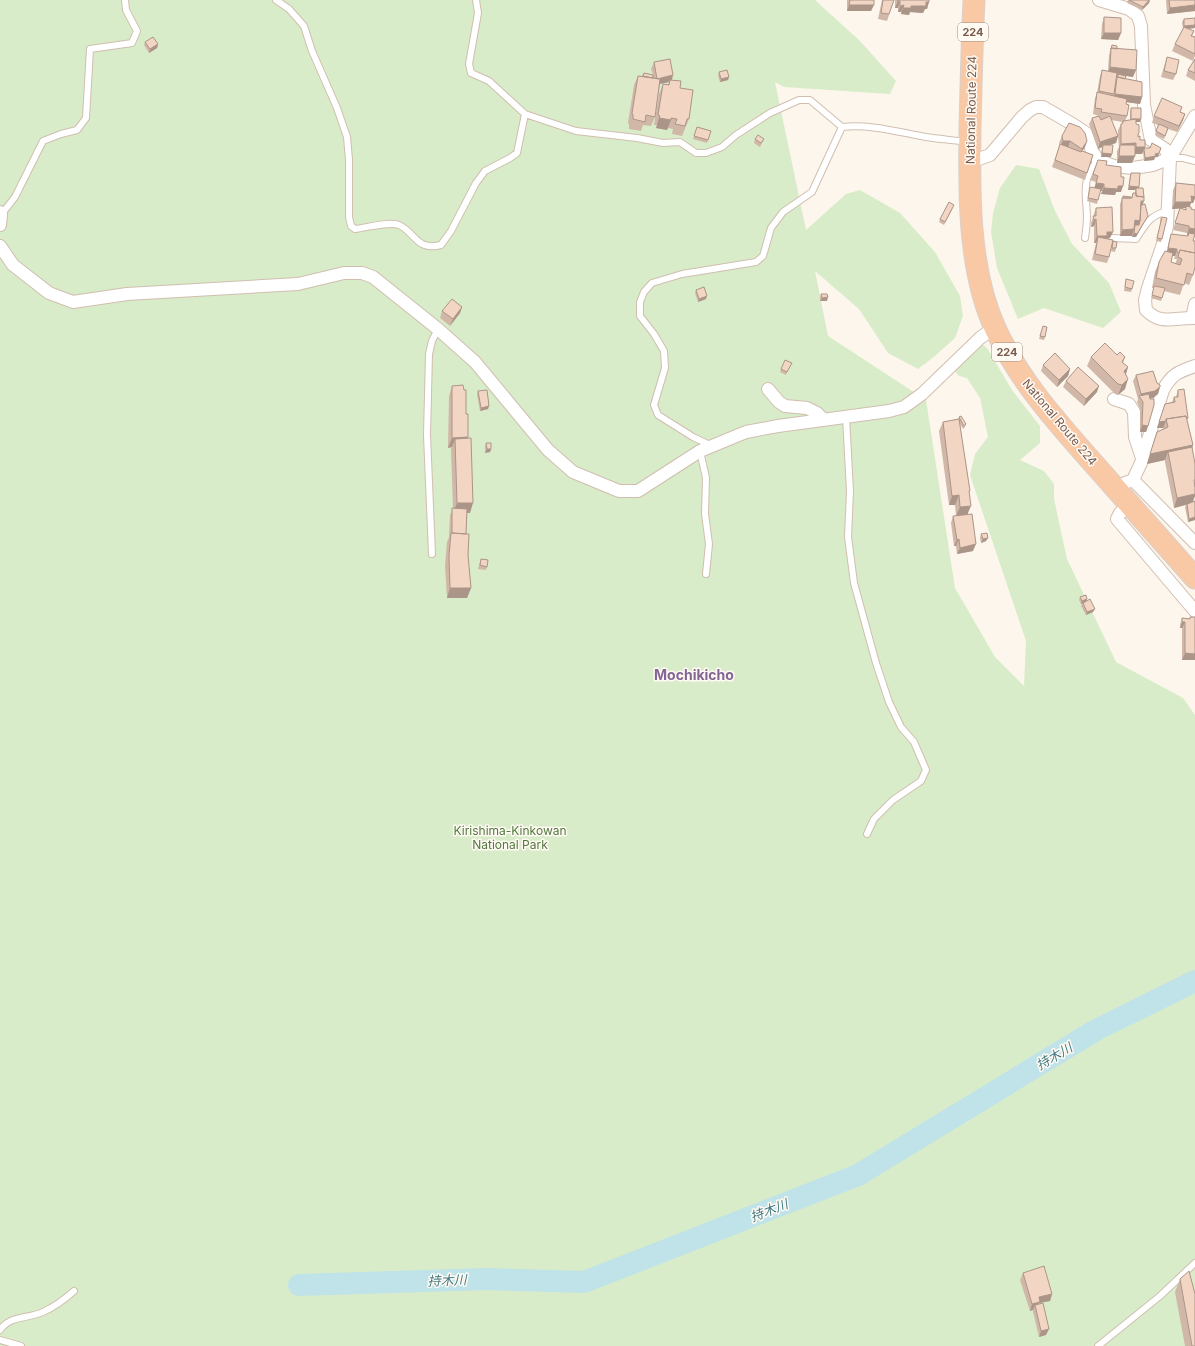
<svg xmlns="http://www.w3.org/2000/svg" width="1195" height="1346" font-family="Inter,'Noto Sans JP',sans-serif">
<rect width="100%" height="100%" fill="#fdf6ec"/>
<path fill="#d8ecc9" d="M0 0H815L860 41 896 81 890 94 784 87 775 82 806 230 846 194 860 190 900 213 935 252 960 296 963 316 955 338 935 356 918 369 888 353 859 309 815 271 828 336 926 400 955 588 995 657 1024 686 1026 641 970 475 975 454 988 437 980 398 967 378 959 376 954 370 981 343 987 348 1012 390 1040 426V443L1020 460 1044 471 1054 484V499L1067 559 1116 662 1183 698 1195 715V1346H0Z
M1016 165 1039 169 1055 211 1072 244 1109 283 1121 312 1103 328 1044 308 1018 319 997 268 991 232 993 213 1000 188Z"/>
<g fill="none" stroke-linecap="round" stroke-linejoin="round">
<path stroke="#bfe3e8" stroke-width="22" d="M299 1285 487 1279 584 1282 858 1175 1096 1030 1195 981"/>
<defs>
<path id="service" d="M276 0 289 9 304 26 312 51 337 108 347 137 349 160V217L351 226 355 229C366 228 389 221 399 225 416 233 416 251 441 245L451 231 476 183 485 171 510 158 517 153 525 114 576 131 637 138 663 143 680 142 696 153H706L722 147 736 135 770 113 799 100H810L842 127
M476 0 478 13 469 64 471 73 489 81 525 114
M1170 158H1183L1195 161
M1 215 15 197 43 141 61 134 77 130 86 118 90 49 132 43 137 31 126 10 125 0
M1085 238C1086 231 1087 223 1087 216 1086 192 1081 180 1098 160
M1112 238 1136 239C1146 224 1149 216 1167 211
M846 417 850 491 848 537 854 583 876 663 889 702 901 727 914 742 926 770 921 781 893 800 874 819 867 834
M712 446 693 437 658 415 654 405 665 368 664 351 654 334 640 316V302L644 292 652 283 682 274 756 262 763 256 771 228 783 212 812 192 842 127C871 124 898 132 926 137 939 139 953 140 967 142
M700 451 706 478 705 514 709 544 706 574
M432 554 427 435 429 354 432 341 438 329
M0 1330C10 1315 28 1319 43 1312 54 1307 65 1299 74 1291
M0 1340 21 1346
M1098 1346 1160 1296 1195 1263"/>
<path id="minor" d="M1099 0 1129 9 1138 16 1141 26 1144 105 1151 140 1165 149 1170 158
M1195 116 1170 158 1167 226 1163 244 1148 288 1145 300 1146 310C1161 326 1176 317 1195 318
M970 162 990 155 1022 117 1030 110 1036 107H1043L1074 125 1086 133 1092 151 1098 160 1114 166 1133 168 1153 165 1170 158
M0 212 1 215 0 225
M0 246 13 265 49 293 73 302 127 294 298 284 344 273H362L373 277 438 329 475 362 548 450 573 472 619 491H638L700 451 746 432 778 426 889 411 904 407 922 394 980 338 994 328
M1192 318 1195 304
M768 389 779 402 785 406 807 408 817 413 824 420
M1114 399 1129 404 1134 412 1135 437 1142 458
M1133 480 1141 463 1163 390C1172 374 1178 372 1195 366
M1125 483 1133 480 1195 543
M1130 504 1120 513 1117 519 1195 611"/>
<path id="trunk" d="M974 0C972 43 971 85 970 128 969 191 968 269 995 328 1018 379 1056 421 1093 463 1127 501 1161 540 1195 578"/>
</defs>
<use href="#service" stroke="#d1beb0" stroke-width="8"/>
<use href="#minor" stroke="#d1beb0" stroke-width="14"/>
<use href="#trunk" stroke="#dad1cd" stroke-width="23"/>
<use href="#service" stroke="#fff" stroke-width="6"/>
<use href="#minor" stroke="#fff" stroke-width="12"/>
<use href="#trunk" stroke="#f9c8a4" stroke-width="21"/>
</g>
<path fill="#d1b7a8" fill-rule="evenodd" d="M847 0H874L871 11H847Z
M882 0H894L887 21 878 19Z
M895 0H929L927 9H925L923 13 910 12 909 15 901 14V12H898V8H895Z
M1128 0H1150L1149 3 1142 10 1127 3Z
M1166 0H1195V11L1167 14Z
M1104 17 1121 33 1118 40 1101 39 1102 24Z
M1184 19 1195 28 1188 29 1194 31 1192 36 1195 37V56L1193 61 1172 51 1175 44 1183 29 1182 22Z
M145 42 158 44 157 48 149 53 144 45Z
M1112 45 1117 49 1133 77 1121 75 1142 97 1140 104 1126 102V104L1127 116 1125 121 1130 120V112L1131 108 1141 119 1140 122H1136V124L1139 133 1138 137 1145 148H1161L1158 157H1155L1154 160 1144 161 1143 152 1142 154H1135L1132 163H1117V151L1119 147 1118 136 1116 143 1109 145 1111 157H1101L1102 147 1098 149 1089 124 1092 118 1099 116 1093 114 1095 98 1097 93 1100 76 1102 70 1108 71 1109 55ZM1111 120 1122 122V124H1121L1118 130V136Z
M1167 57 1176 74 1173 80 1161 77Z
M1195 59V81L1186 76 1188 70Z
M654 62 673 75 672 80 680 88 689 119 682 136 672 134 673 129 668 128 667 130 656 128 657 125H654L659 94 663 84 668 85 669 82 660 84 655 117 651 126 643 125 641 131 629 129V124L628 123 634 85 638 76H642L644 73 653 75 651 69Z
M719 72 729 77 728 80 720 82 718 76Z
M1180 112 1185 114 1183 120 1177 132 1168 129 1164 139 1155 135 1158 125 1152 123 1154 116Z
M697 127 711 131 707 143 693 139Z
M1062 136 1087 141 1085 147 1082 151 1093 155 1085 180 1052 167 1060 145 1059 143Z
M755 139H764L760 147 754 143Z
M1098 160 1106 165 1121 177V192H1116L1115 195 1101 194 1102 191 1100 190 1097 204 1087 201 1090 187 1094 188 1096 182 1090 180Z
M1131 173 1138 188 1146 219 1136 237H1132L1133 234 1132 236H1120V204L1123 196 1131 198 1133 193H1135V190H1128L1130 176Z
M1176 183 1195 185V198L1193 203H1191L1190 206 1191 209 1195 210V236H1194L1193 241V275L1189 285 1184 283 1180 295 1164 291 1161 301 1151 298 1154 288H1152L1155 272 1159 262 1167 251 1169 241 1171 234 1188 236 1189 235H1187V233L1173 230 1180 208 1185 210 1186 208 1172 209 1173 190ZM1172 256H1175L1174 259H1177L1175 264 1171 262Z
M953 208 944 225 939 222 940 219Z
M1096 208 1110 238 1107 239 1109 257 1107 263 1092 260 1096 243H1094V226L1091 227V223Z
M1162 217V239L1161 242 1156 241Z
M1113 241 1116 248 1115 252 1111 251Z
M1126 279 1132 289 1131 292 1124 291Z
M696 290 706 299 698 302 695 293Z
M821 294 827 301H820V297Z
M462 307 460 313 450 326 440 318 442 311Z
M1043 326 1045 337 1044 340 1039 339Z
M1117 355 1125 357 1123 363 1128 367 1126 374 1125 389 1118 395 1115 394 1087 366 1091 357Z
M1043 365 1070 369 1068 376 1057 387 1041 371Z
M790 366 786 375 780 372 781 369Z
M1136 375 1157 383 1160 387 1158 394 1153 398H1150L1148 426 1146 432H1140V409L1137 402 1138 399 1133 381Z
M1066 381 1097 392 1084 406 1063 387Z
M452 386 466 414 470 513H467L466 534 471 588 467 598H447L445 566 447 542 449 537 450 515 453 508 451 449 452 447 448 448 449 396Z
M1178 390 1187 420 1193 445 1192 449 1195 496 1193 502 1195 501V520L1188 522 1185 507 1186 505 1174 508 1165 462V460L1147 464 1157 432 1163 429V428H1157L1165 404 1172 402 1174 397H1176Z
M478 391 489 406 488 409 480 411 477 394Z
M959 417 966 424 965 427 963 429 960 424 969 494 968 514 973 551 957 554 956 546H954L951 523 953 516H956L955 505H949L939 431 943 422 958 419Z
M486 443 491 449 490 452 485 453V447Z
M981 534 986 541 981 543 980 538Z
M481 559 487 567 486 570 478 569Z
M1080 597 1087 599V601L1093 612 1086 615 1081 606 1082 604H1081L1079 600Z
M1190 617H1195V660H1182V628H1180V625L1182 618 1190 619Z
M1023 1273 1052 1294 1050 1301 1039 1303V1304L1046 1335 1039 1337 1033 1312V1310L1030 1311 1020 1280Z
M1180 1279 1195 1346H1185L1175 1292Z"/>
<path fill="#aa9588" d="M1150 0 1149 3 1142 10 1143 7Z
M898 1H900L898 8H895Z
M926 2H929L927 9H925L923 13 910 12 909 15 901 14 903 8Z
M849 5H874L871 11H847Z
M904 5 901 12H898L900 6Z
M1195 5V11L1167 14 1170 8Z
M1195 25V28L1183 29 1184 26Z
M1104 33H1121L1118 40 1101 39Z
M158 44 157 48 149 53 150 49Z
M1110 67 1136 70 1133 77 1108 73Z
M673 75 671 82 670 80 669 82 655 85 657 79Z
M729 77 728 80 720 82 721 79Z
M1115 94 1142 97 1140 104 1112 100Z
M1185 114 1183 120 1177 132 1179 126Z
M659 118 671 120 667 130 656 128Z
M1131 119H1141L1140 122H1130Z
M1118 136 1116 143 1103 147V145L1102 147 1098 149 1100 142Z
M1063 141H1070L1068 148 1060 147Z
M1087 141 1085 147 1079 156 1082 149Z
M1136 143 1133 149H1119L1121 144Z
M1136 147H1145L1142 154H1133Z
M1102 153 1112 154 1111 157H1101Z
M1159 153 1158 157H1155L1154 160 1144 161 1145 158 1155 154Z
M1119 156H1135L1132 163H1117Z
M1096 183 1104 184 1102 191 1094 190Z
M1118 186H1123L1121 192H1116L1115 195 1101 194 1104 188Z
M1129 186 1139 187 1138 190 1136 188 1135 190H1128Z
M1191 196 1195 197V198L1193 203H1191L1189 208 1186 206V208L1172 209 1175 202Z
M1144 201 1142 207 1135 203Z
M1148 216 1146 219 1136 237H1132L1134 233Z
M1096 219 1094 226 1091 227 1094 220Z
M1135 220 1140 221 1138 227H1134Z
M1189 228 1195 229V236L1187 235Z
M1134 229 1132 236H1120L1122 230Z
M1107 232H1113L1110 238 1105 239 1098 237 1096 243H1094L1097 236Z
M1168 248 1177 249 1175 256 1166 255Z
M707 296 706 299 698 302 699 299Z
M828 297 827 301H820L822 298Z
M462 307 460 313 450 326 453 319Z
M1128 367 1125 377 1124 371Z
M1070 369 1068 376 1057 387 1059 380Z
M1128 379 1125 389 1118 395 1122 385Z
M1099 386 1097 392 1084 406 1086 399Z
M1160 387 1158 394 1153 398 1142 400 1140 397 1141 394Z
M489 406 488 409 480 411 481 408Z
M1166 421 1163 428H1157L1159 422Z
M1142 425 1148 426 1146 432H1140Z
M468 437 464 447 455 439 452 447 448 448 452 438Z
M1193 445 1190 455 1168 452 1165 460 1147 464 1150 454Z
M487 449H491L490 452 485 453Z
M1195 494V496L1192 503 1174 508 1177 498Z
M959 495 955 505H949L952 496Z
M457 503H473L470 513H453Z
M971 506 967 515 956 516 960 507Z
M1195 517V520L1188 522 1189 519Z
M988 538 986 541 981 543 983 539Z
M959 539 956 546H954L957 540Z
M976 544 973 551 957 554 960 548Z
M450 588H471L467 598H447Z
M1087 599 1086 602 1081 604 1082 601Z
M1095 609 1093 612 1086 615 1087 612Z
M1182 622H1185L1182 628H1180Z
M1185 653 1195 654V660H1182Z
M1052 1294 1050 1301 1039 1303 1037 1309 1035 1305 1033 1310 1030 1311 1032 1304 1039 1297Z
M1049 1329 1046 1335 1039 1337 1041 1331Z"/>
<path fill="#f3d5c3" stroke="#aa9588" d="M850 0H874V5H849Z
M883 0H894L889 14 881 13Z
M897 0H929V2H926V6H911V8H903L904 5 900 6V1H898Z
M1129 0H1149L1143 7Z
M1169 0H1195V5L1170 8Z
M1104 17 1121 18V33H1104Z
M1195 18V25L1184 26V19Z
M1184 27 1194 31 1191 36 1195 37V54L1175 44Z
M153 37 158 44 150 49 145 42Z
M1112 45 1117 46V49L1111 48V49Z
M1111 48 1137 50 1136 70 1110 67Z
M1167 57 1179 60 1176 74 1164 71Z
M670 59 673 75 657 79 654 62Z
M1195 59V73L1188 70Z
M727 70 729 77 721 79 719 72Z
M1102 70 1117 73 1114 94 1099 91Z
M644 73 653 75V78L643 76Z
M1118 74 1126 76 1125 79 1118 77Z
M638 76 660 79 655 117 646 115 645 122 633 119V115L632 113Z
M1117 77 1142 82V97L1115 94Z
M670 80 681 81 680 88 693 90 689 119H687L685 126 675 124 677 119 671 118V120L659 118 660 116 658 115 663 84 669 85Z
M1097 92 1127 99 1126 104 1129 105 1127 116 1101 112 1102 109 1095 108Z
M1162 98 1182 107 1180 112 1185 114 1179 126 1154 116Z
M1131 108H1141V119H1131Z
M1099 116 1101 120 1110 116 1118 136 1100 142 1092 118Z
M1136 119V124L1139 125V133L1138 134V137L1140 136V140H1145V147H1136V143L1121 144V124L1123 123V121Z
M1069 123 1080 127 1085 133 1087 141 1082 149 1070 141H1063L1062 136Z
M1159 124 1168 128 1165 136 1156 131Z
M697 127 711 131 708 140 694 136Z
M758 135 764 139 761 143 755 139Z
M1152 143 1161 148 1159 153 1155 154 1156 156 1145 158 1144 149 1145 148H1150Z
M1060 144 1081 152 1082 151 1093 155 1087 173 1055 160Z
M1103 145H1113L1112 154 1102 153Z
M1120 145H1135V156H1119Z
M1098 160 1107 161 1106 165 1121 167V177H1124L1123 186H1118V189L1104 188V184L1096 183 1098 176 1093 174Z
M1131 173H1140L1139 187 1129 186Z
M1176 183 1195 185V197L1191 196 1192 202H1175Z
M1090 187 1101 189 1098 200 1088 198Z
M1136 188H1143L1144 197 1136 196Z
M1133 193H1136V196L1144 197V201H1141L1140 221 1135 220 1134 229 1122 230V198H1132Z
M1123 196 1131 197V198H1123Z
M949 202 954 205 945 222 940 219Z
M1145 204 1148 216 1137 234 1134 233 1135 225H1139L1140 221 1141 205Z
M1186 206 1191 207V209L1195 210V229L1189 228V226L1175 223 1180 208 1186 210Z
M1112 207 1113 232H1107V236H1097L1096 219 1094 220 1093 216H1096V208Z
M1162 217 1167 218 1162 239 1157 238Z
M1189 233 1195 234 1193 241H1195V253L1180 250 1179 253 1177 252V249L1168 248 1171 234 1188 236Z
M1098 237 1113 240 1109 257 1095 254Z
M1113 241 1117 242 1116 248H1112Z
M1180 250 1195 253V267L1193 275 1187 273 1184 285 1156 278 1159 262 1165 251 1173 253 1171 262 1180 265 1182 259 1178 257Z
M1126 279 1134 281 1132 289 1125 287Z
M1154 286 1165 288 1162 298 1152 295Z
M704 287 707 296 699 299 696 290Z
M821 294H827L828 297 822 298Z
M452 299 462 307 453 319 442 311Z
M1043 326 1047 327 1045 337 1040 336Z
M1105 343 1117 355 1120 352 1125 357 1122 362 1128 367 1124 371 1128 379 1122 385 1118 384 1091 357Z
M1055 353 1070 369 1059 380 1043 365Z
M785 360 792 363 787 372 781 369Z
M1078 367 1099 386 1086 399 1066 381Z
M1153 371 1157 383 1160 385V387L1155 391 1141 394 1136 375Z
M463 385 464 390H466V414H468V437L452 438V386Z
M1184 389 1188 418 1187 419 1186 416 1166 419V421L1159 422 1165 404 1175 402 1174 397H1178V390Z
M487 390 489 406 481 408 478 391Z
M1149 394 1150 399H1154V405L1148 426 1142 425 1143 402 1139 396Z
M961 416 966 424 964 426 959 417Z
M1186 416 1193 445 1150 454 1157 432 1168 427 1166 419Z
M959 419 970 491H969L971 506 960 507 959 495 952 496 943 422Z
M471 438 473 503H457L455 439Z
M486 443H491V449H487Z
M1192 447 1195 464V480H1194L1195 488V494L1177 498 1168 452Z
M1195 501V517L1189 519 1187 504Z
M452 508 467 509 466 534 452 533Z
M972 514 976 544 960 548 959 539 957 540 953 516Z
M451 533 469 534 468 555 471 588H450L449 556Z
M987 533 988 538 983 539 981 534Z
M481 559 488 560 487 567 480 565Z
M1086 595 1087 599 1082 601 1080 597Z
M1090 599 1095 609 1087 612 1083 603Z
M1190 617H1195V654L1185 653V622H1182V618L1190 619Z
M1044 1266 1052 1294 1039 1297 1040 1302 1032 1304 1023 1273Z
M1189 1271 1195 1294V1346H1192L1180 1279Z
M1043 1303 1049 1329 1041 1331 1035 1305Z"/>
<g text-anchor="middle" dominant-baseline="central" stroke-width="3" stroke-linejoin="round" paint-order="stroke">
<g fill="#fffaf3" stroke="#a28b7f" stroke-width="1">
<rect x="958" y="23" width="30" height="18" rx="3"/>
<rect x="992" y="343" width="30" height="18" rx="3"/>
</g>
<g font-size="11" font-weight="bold" fill="#7a5c4d">
<text x="973" y="32">224</text>
<text x="1007" y="352">224</text>
</g>
<g font-size="12" fill="#7a5c4d" stroke="#fffaf3">
<text transform="translate(971 110) rotate(-89)">National Route 224</text>
<text transform="translate(1060 422) rotate(50)">National Route 224</text>
</g>
<g font-size="12" fill="#537a41" stroke="#fffaf3">
<text x="510" y="830">Kirishima-Kinkowan<tspan x="510" dy="14">National Park</tspan></text>
</g>
<g font-size="13" font-style="italic" fill="#437c86" stroke="#fffaf3">
<text transform="translate(1054 1056) rotate(-31)">持木川</text>
<text transform="translate(769 1210) rotate(-21)">持木川</text>
<text transform="translate(447 1280) rotate(-2)">持木川</text>
</g>
<g font-size="14" font-weight="bold" fill="#846695" stroke="#fffaf3">
<text x="694" y="674">Mochikicho</text>
</g>
</g>
</svg>
